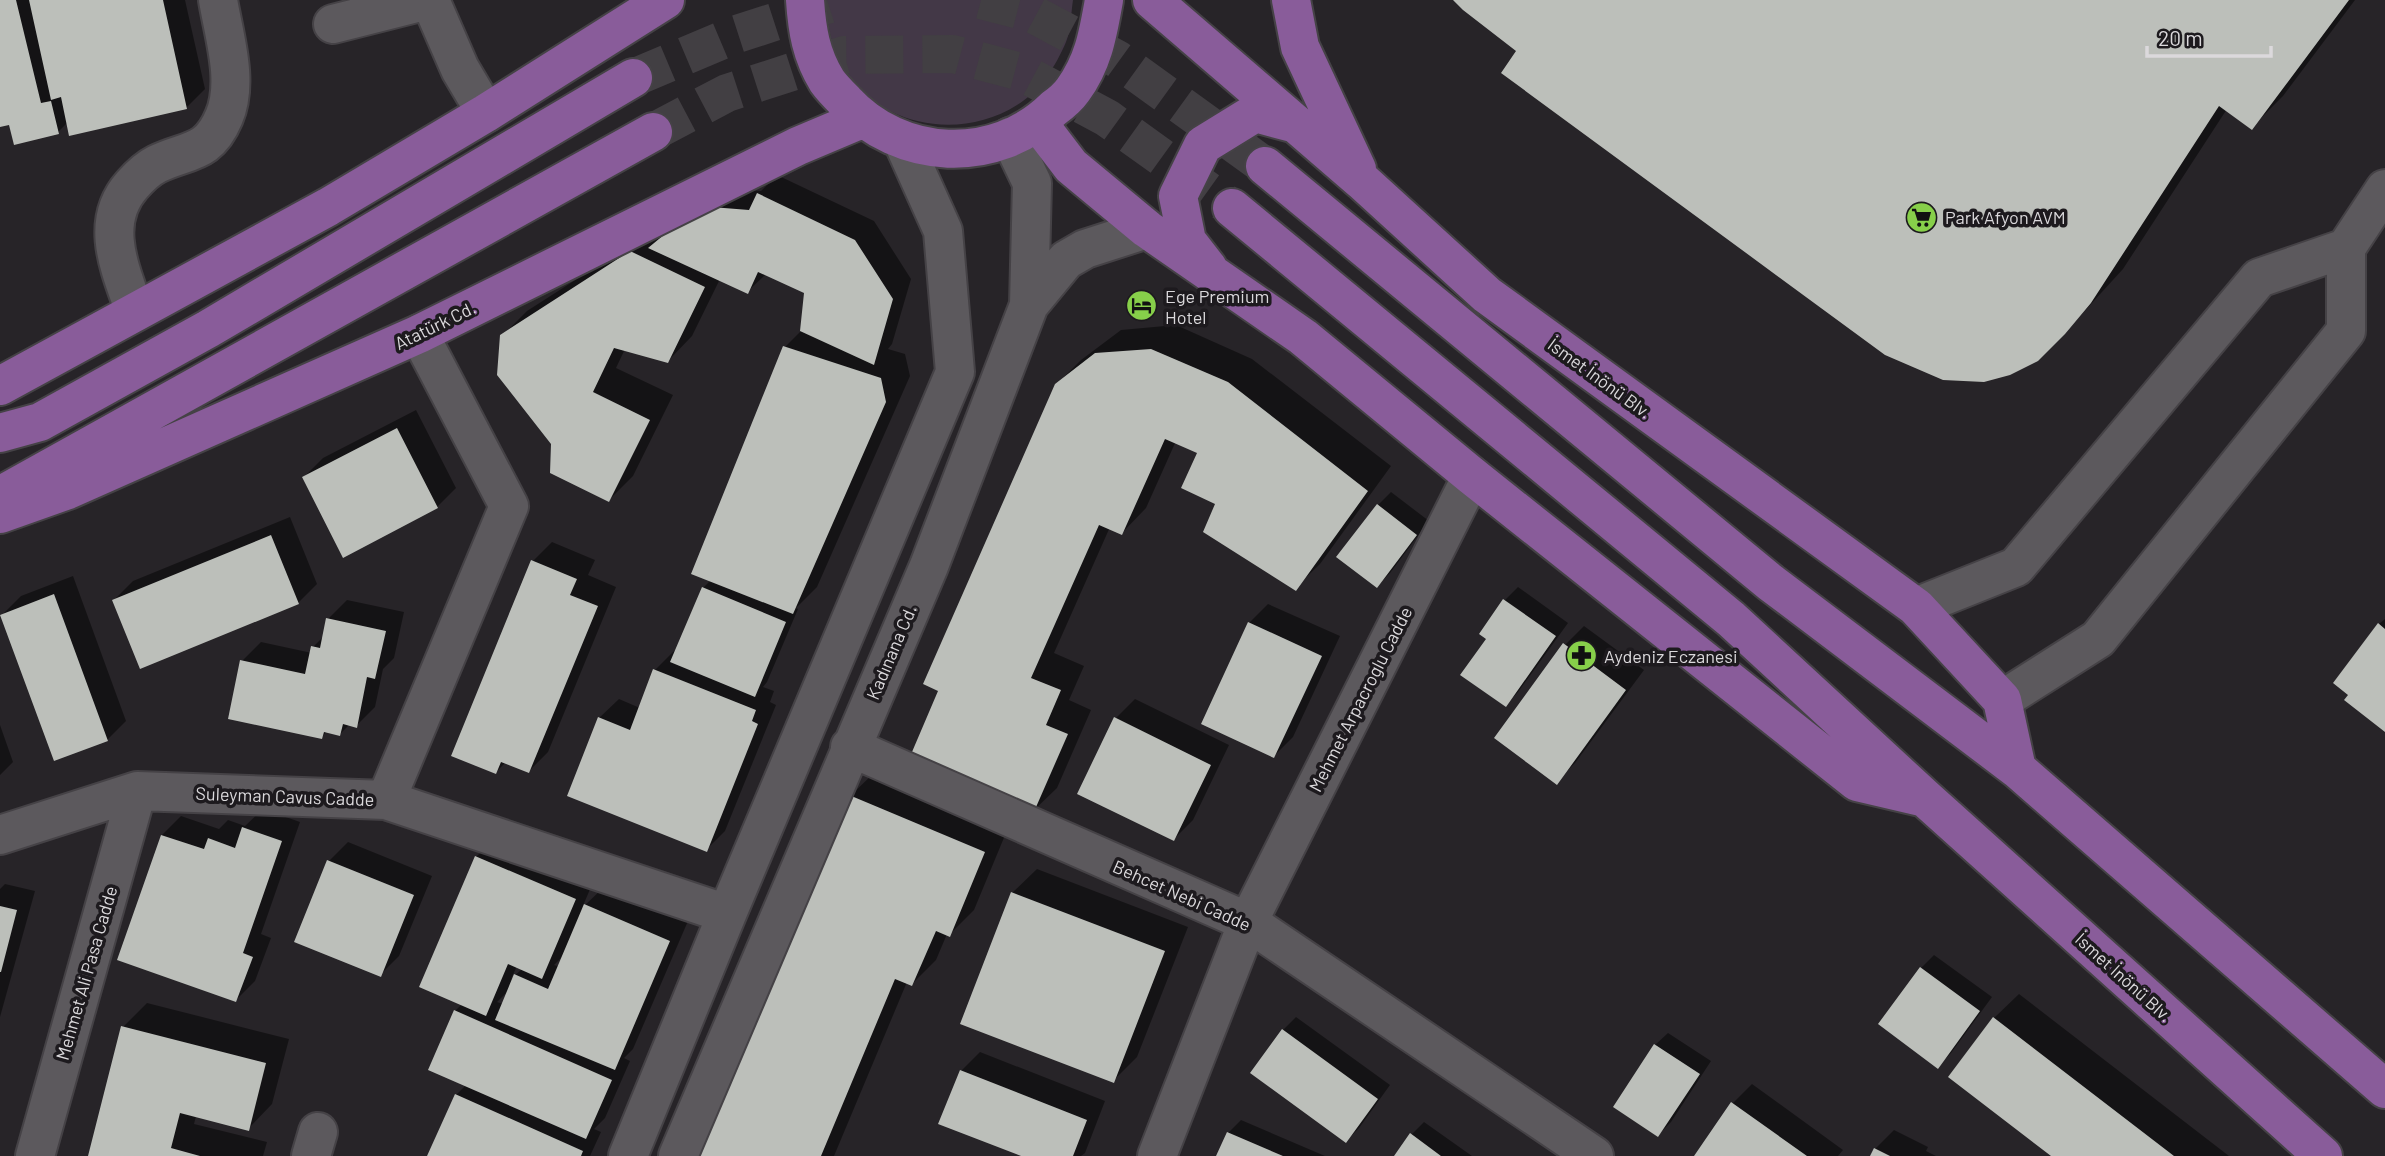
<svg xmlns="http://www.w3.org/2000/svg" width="2385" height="1156" font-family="Barlow,sans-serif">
<rect width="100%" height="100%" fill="#272428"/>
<path fill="#433847" d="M825 0H1073C1071 13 1071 30 1066 42 1056 66 1039 92 1017 105 962 140 883 128 846 72 831 49 828 26 825 0Z"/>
<path fill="#0007" fill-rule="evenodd" d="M0 0H185L205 89 186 108 68 122 58 132 0 122Z
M1456 0H2355L2283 96 2251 128 2227 109 2123 269 2070 327 1519 51Z
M777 175 874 221 911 279 892 344 888 349 905 354 910 376 817 587 796 608 798 609 767 682 763 687 774 691 770 702 776 705 725 831 706 850 599 718 619 699 640 708 655 670 674 651 676 652 703 588 711 580 785 347 802 330 806 292 766 274 747 292 720 279 692 336 668 361 625 349 616 368 673 395 633 476 609 500 553 443 502 336 527 311 719 188 761 191Z
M1176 325 1252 359 1391 466 1320 564 1295 588 1218 503 1200 452 1176 441 1146 508 1122 533 1110 527 1054 653 1084 666 1069 700 1091 710 1057 788 1032 812 941 690 1056 385 1081 360 1121 330Z
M416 410 456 488 437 507 304 477 323 458Z
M1391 492 1429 521 1390 573 1377 586 1378 505Z
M290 517 317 584 298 603 114 600 133 581Z
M552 542 595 560 588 575 616 587 548 752 529 771 506 762 496 772 533 561Z
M73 576 126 721 107 740 2 615 21 596Z
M1518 587 1568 623 1518 692 1506 705 1488 638 1481 633 1505 600Z
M347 600 404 612 394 658 383 669 375 707 356 726 350 724 340 734 327 731 322 737 242 661 261 642 312 653 313 647 324 636 328 619Z
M1268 604 1340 636 1293 737 1274 756 1249 623Z
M2385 619V730L2351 695 2379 624Z
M1584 626 1644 670 1575 763 1556 782 1565 645Z
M1135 699 1229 745 1193 820 1174 839 1116 718Z
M0 725 13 762 0 775Z
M875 772 1008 828 974 910 949 935 947 934 936 960 912 984 907 982 834 1156H700L850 796Z
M263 809 300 822 261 934 271 938 255 981 236 1000 162 835 181 816 219 829 228 820 245 826Z
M495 838 594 880 582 908 605 886 688 921 633 1049 624 1058 630 1061 605 1118 594 1129 601 1132 590 1156H429L456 1095 466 1085 455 1011 462 1004 476 857ZM565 954 560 967 554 965ZM517 966 522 969 511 979ZM508 991 503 1004 497 1002Z
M348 842 432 876 399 956 380 975 329 861Z
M1037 869 1188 927 1137 1057 1113 1081 1012 893Z
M5 884 35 891 0 1017V889Z
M1934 955 1992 997 1951 1053 1938 1066 1881 1024 1921 968Z
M2019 994 2229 1156H2054L1994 1018Z
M147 1003 289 1039 272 1104 248 1129 196 1116 194 1124 267 1142 263 1156H90L123 1027Z
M1296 1017 1390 1085 1359 1128 1346 1141 1283 1030Z
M1668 1033 1711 1061 1671 1122 1658 1135 1655 1045Z
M980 1052 1105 1101 1085 1153 1081 1156H1025L961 1071Z
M1752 1084 1843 1150 1838 1156H1696L1733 1103Z
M1241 1120 1325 1156H1218L1228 1133Z
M1424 1122 1472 1156H1396L1411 1135Z
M1894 1130 1928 1147 1926 1151 1936 1156H1872L1875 1149Z"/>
<path fill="#bcbfba" d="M0 0H16L41 103 51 101 59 134 14 145 9 125 0 127Z
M29 0H163L187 109 69 136 61 97 51 100Z
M1453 0H2349L2252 130 2219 106 2091 303 2065 334 2038 361 2010 375 1984 382 1943 380 1885 355 1501 73 1516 51 1463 10Z
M757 193 855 240 893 299 874 365 800 331 804 293 758 272 748 294 648 248 699 206 749 210Z
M630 251 705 287 668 363 614 348 593 392 650 420 609 502 550 473 551 444 497 375 500 335Z
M783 346 881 378 886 402 793 614 691 574Z
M1151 349 1228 382 1368 491 1296 591 1203 532 1215 504 1181 488 1197 453 1165 439 1122 535 1099 525 1031 678 1061 690 1046 725 1068 734 1033 814 909 759 938 691 923 684 1055 384 1095 353Z
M397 428 438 508 343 558 302 477Z
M1377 504 1417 535 1377 588 1336 557Z
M271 535 299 604 140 669 112 600Z
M531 560 577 579 570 595 598 606 529 773 501 762 496 774 451 756Z
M702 587 786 622 755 697 670 662Z
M54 594 108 741 54 761 0 615Z
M1503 599 1556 636 1506 707 1460 675 1486 639 1479 634Z
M326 618 386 631 375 679 367 677 357 728 343 724 340 736 324 732 322 739 228 719 240 660 305 674 311 646 320 648Z
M1248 622 1322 656 1274 758 1201 724Z
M2378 623 2385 629V732L2344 700 2348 695 2333 683Z
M1563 643 1626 690 1557 785 1494 738Z
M653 669 756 710 752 721 758 724 707 852 567 796 598 717 630 730Z
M1114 717 1211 765 1174 841 1077 794Z
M849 795 985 852 950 937 936 931 912 986 895 979 821 1156H698Z
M242 827 282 841 243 953 253 957 236 1002 117 960 161 835 204 849 208 838 235 848Z
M475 856 576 899 542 979 508 964 486 1016 419 987Z
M327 860 414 895 381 977 294 942Z
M1011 892 1165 951 1114 1083 960 1024Z
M584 904 670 941 615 1070 495 1020 514 974 548 989Z
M0 906 17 910 1 972H0Z
M1920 967 1980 1011 1938 1069 1878 1024Z
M454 1010 612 1080 586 1139 428 1070Z
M1993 1017 2174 1156H2051L1948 1077Z
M121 1026 266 1063 249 1131 180 1113 171 1148 200 1156H88Z
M1282 1029 1378 1099 1346 1143 1250 1073Z
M1654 1044 1700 1074 1658 1137 1613 1107Z
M960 1070 1087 1120 1073 1156H1021L938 1124Z
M455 1094 583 1151 581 1156H427Z
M1731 1102 1807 1156H1694Z
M1227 1132 1283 1156H1216Z
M1410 1133 1441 1156H1394Z
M1874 1148 1890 1156H1870Z"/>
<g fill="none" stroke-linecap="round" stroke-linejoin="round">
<path stroke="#423f43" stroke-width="38" stroke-dasharray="38 19" stroke-linecap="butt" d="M981 0 1031 13 1117 59 1265 166
M633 78 737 34 842 0
M653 132 727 93 844 55 953 54 1021 72 1107 118 1232 208"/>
<defs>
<path id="minor" d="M430 0 460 69 486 113
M333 24 428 0
M2346 248 2385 189
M1029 305 1066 260 1085 249 1147 229
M135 312C121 271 98 223 132 185 139 177 147 169 157 164 188 149 208 155 224 117 239 82 224 36 218 0
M1916 607 2016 567 2259 278 2346 248V331L2098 639 2002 700
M850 747 1248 922 1594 1156
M386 800 509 506 419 334
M0 835 137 791 386 800 727 914
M35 1156 137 791
M311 1156 318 1132
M628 1156 727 914 955 372 943 231 903 142
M678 1156 929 566 1029 305 1032 183 1010 137
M1157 1156 1248 922 1472 476"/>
<path id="major" d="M805 0C807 30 811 55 827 81 832 88 839 95 845 101 900 161 995 166 1054 108 1061 103 1068 97 1073 90 1094 61 1098 33 1104 0
M1152 0 1362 181 1487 295 1916 607 2002 700 2017 769
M1291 0 1300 47 1357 169
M1039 124 1071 166 1147 229 1303 337 1472 476 1857 782 1921 797
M1265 166 1771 583 2017 769 2385 1089
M1232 208 1731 619 1925 798 2323 1156
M1208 268 1187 241 1178 196 1203 145 1255 113 1296 124
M0 386 328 207 486 113 665 0
M0 433 40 422 208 329 633 78
M5 493 653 132
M0 514 68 490 419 334 798 146 862 119"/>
</defs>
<use href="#minor" stroke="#454246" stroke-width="42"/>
<use href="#major" stroke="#454246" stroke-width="42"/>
<use href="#minor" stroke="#5c595d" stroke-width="38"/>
<use href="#major" stroke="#895c9a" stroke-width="38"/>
</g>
<defs>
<symbol id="supermarket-disc" viewBox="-11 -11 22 22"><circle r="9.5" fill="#87cf4a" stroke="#1d1a1e"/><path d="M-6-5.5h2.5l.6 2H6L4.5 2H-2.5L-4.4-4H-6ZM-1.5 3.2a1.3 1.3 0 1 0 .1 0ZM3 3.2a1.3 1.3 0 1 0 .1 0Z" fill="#111"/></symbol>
<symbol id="hotel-disc" viewBox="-11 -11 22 22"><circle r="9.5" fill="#87cf4a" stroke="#1d1a1e"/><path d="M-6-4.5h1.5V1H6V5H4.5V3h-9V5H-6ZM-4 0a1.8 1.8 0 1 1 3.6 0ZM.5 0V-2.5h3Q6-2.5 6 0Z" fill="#111"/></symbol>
<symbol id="pharmacy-disc" viewBox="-11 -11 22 22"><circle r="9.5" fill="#87cf4a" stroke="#1d1a1e"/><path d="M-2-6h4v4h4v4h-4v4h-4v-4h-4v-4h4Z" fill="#111"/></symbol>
</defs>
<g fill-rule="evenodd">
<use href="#supermarket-disc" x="1904" y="200" width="35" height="35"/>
<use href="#hotel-disc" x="1124" y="288" width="35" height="35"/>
<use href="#pharmacy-disc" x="1564" y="638" width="35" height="35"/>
</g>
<g text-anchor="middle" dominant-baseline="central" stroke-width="7" stroke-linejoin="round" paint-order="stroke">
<g font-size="18" fill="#dbd9dc" stroke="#1d1a1e" text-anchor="start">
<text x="1945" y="217">Park Afyon AVM</text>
<text x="1165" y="296">Ege Premium<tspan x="1165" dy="21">Hotel</tspan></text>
<text x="1604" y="656">Aydeniz Eczanesi</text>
</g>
<g font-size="18" fill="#dbd9dc" stroke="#1d1a1e">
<text transform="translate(435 325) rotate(-26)">Atatürk Cd.</text>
<text transform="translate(1600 378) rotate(36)">İsmet İnönü Blv.</text>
<text transform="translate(891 652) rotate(-67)">Kadınana Cd.</text>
<text transform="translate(1360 699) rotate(-63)">Mehmet Arpacroglu Cadde</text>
<text transform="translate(285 796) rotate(2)">Suleyman Cavus Cadde</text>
<text transform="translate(1182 895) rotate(24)">Behcet Nebi Cadde</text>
<text transform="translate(86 973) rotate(-74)">Mehmet Ali Pasa Cadde</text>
<text transform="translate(2124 977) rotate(42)">İsmet İnönü Blv.</text>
</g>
</g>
<path d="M2147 46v10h124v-10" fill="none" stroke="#dbd9dc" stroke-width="3.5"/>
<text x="2158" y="46" font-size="21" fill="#dbd9dc" stroke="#1d1a1e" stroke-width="5" paint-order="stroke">20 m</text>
</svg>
